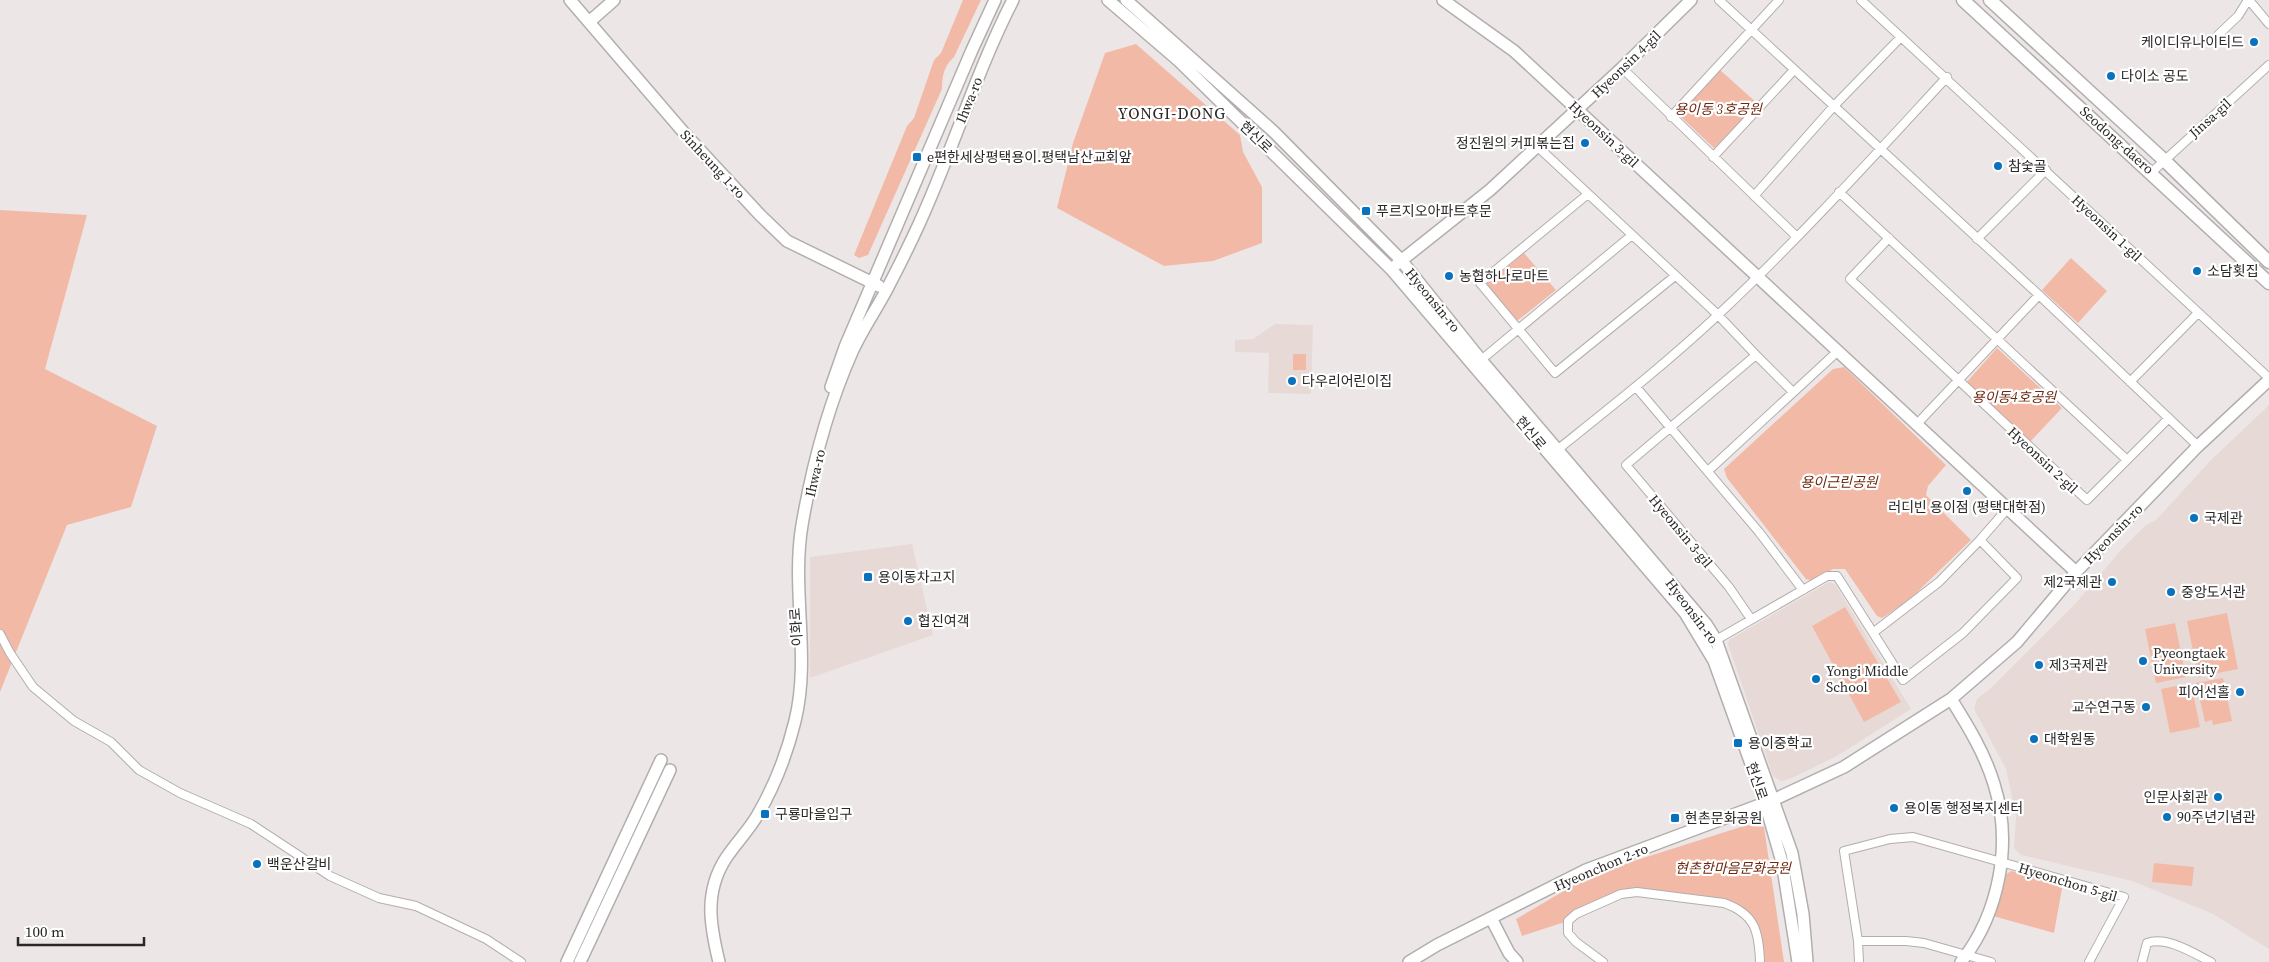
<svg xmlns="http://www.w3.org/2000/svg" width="2269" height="962" font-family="'Source Serif 4','Noto Sans KR',serif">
<rect width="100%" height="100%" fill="#ece7e6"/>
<path fill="#e7dad6" d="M1275 324 1313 325 1311 394 1268 393 1269 353 1235 352V340L1253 339Z
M2269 405V949L2213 914 2132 881 2021 855 2014 848 2016 816 2006 769 1974 709 1977 699 1993 686 2075 604 2120 551 2146 525 2156 520 2211 460Z
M912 544 933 635 810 678V557Z
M1829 582 1835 584 1911 709 1837 756 1792 778 1781 781 1773 776 1728 644 1729 640Z"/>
<path fill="#f3b9a7" d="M963 0H981L954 57C944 66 942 76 942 89L868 255 859 258 854 255 907 126 914 118 934 60 941 53Z
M1136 44 1240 135 1243 152 1262 187V243L1213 261 1164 266 1057 208 1073 143 1105 53Z
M1720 70 1758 104 1714 148 1679 115Z
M0 210 87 215 45 369 157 426 131 507 67 525 0 692Z
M1524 253 1556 290 1517 321 1487 284Z
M2071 258 2107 291 2078 323 2042 290Z
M1997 348 2062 408 2029 443 1965 384Z
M1293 354H1306V370H1293Z
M1844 367 1946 465 1928 486 1926 495 1971 540 1908 601 1882 618 1877 616 1845 569H1833L1813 581 1806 579 1727 478 1724 469 1833 369Z
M1845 607 1901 702 1864 722 1812 626Z
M2227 613 2238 669 2198 677 2187 621Z
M2175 623 2186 677 2156 683 2145 629Z
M2223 678 2232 721 2213 725 2212 720 2205 722 2196 683Z
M2191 683 2200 727 2170 733 2161 689Z
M1747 825 1764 827 1784 962H1760L1749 917 1724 903 1621 894 1568 921 1522 936 1516 919 1593 874Z
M2154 863 2194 867 2192 886 2152 882Z
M2011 871 2063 883 2054 933 1993 916 2005 875Z"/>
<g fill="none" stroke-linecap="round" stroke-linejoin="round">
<defs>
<path id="street" d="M1719 0 2039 295 2198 446
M1861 0 2269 378
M2249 0 2269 24
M2218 35 2238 16 2248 0
M1622 68 1797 237
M1671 117 1779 0
M1538 147 1718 315 1756 355 1626 465 1729 587 1751 619
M1713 157 1794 70
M2152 172 2269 65
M1839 192 2127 460
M1588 194 1480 283 1555 373 1675 276
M1754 196 1833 107 1901 37
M1889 238 1850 279 2087 500 2169 418
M1977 239 2046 170
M1756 355 1793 392
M1481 360 1632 235
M2130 382 2198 313
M1636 387 1759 532 1803 590
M1916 425 2039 295
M1557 450C1612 406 1668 362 1719 314 1799 239 1873 157 1947 77
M1708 471 1838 351
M1874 632 1939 582 1980 540 2007 509
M0 634 10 653 33 687 74 721 111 742 139 770 180 793 251 824 330 876 379 898 416 906 486 939 521 962
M1716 640 1827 576H1837L1903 680 1963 633 2017 578 1980 540
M1858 941H1906L1924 943 1991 962
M1603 962 1576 942 1568 933V921L1576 914 1621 894 1637 892 1724 903C1755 914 1759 931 1760 962
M1859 962 1858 941 1844 851 1890 839 1913 837 2124 897 2089 962
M2142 962 2147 943C2167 936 2193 953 2211 962"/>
<path id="secondary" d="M570 0 685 134 760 215 787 241 879 286
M1108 0 1179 61 1391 269 1685 613 1714 661 1765 803 1782 862 1798 962
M1126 0 1274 132 1401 260 1481 360 1706 624 1716 640 1792 853 1803 914 1807 962
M1443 0 1514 51 2076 572
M589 22 614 0
M1397 264 1490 190 1622 68 1691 0
M831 387 845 347 972 50 995 0
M1951 699C1968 726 1985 754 1994 784 2013 844 1999 914 1961 962
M1491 918 1509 953 1517 962
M567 962 661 760
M580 962 670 770
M719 962C710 925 704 892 726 858 736 843 748 831 757 816 774 787 787 754 795 721 811 656 791 591 802 525 812 467 828 406 852 352 862 330 876 310 887 289 898 268 909 246 919 224 953 150 976 72 1013 0
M1409 962 1437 945 1586 870 1773 800 1844 767 1951 699 2017 642 2076 572 2198 446 2269 380"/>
<path id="primary" d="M1963 0 2269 283
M1990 0 2164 160 2269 262"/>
</defs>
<use href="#street" stroke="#b2aeac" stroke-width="10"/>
<use href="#secondary" stroke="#b2aeac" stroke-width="14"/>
<use href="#primary" stroke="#b2aeac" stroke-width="15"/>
<use href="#street" stroke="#fff" stroke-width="8"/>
<use href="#secondary" stroke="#fff" stroke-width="11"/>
<use href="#primary" stroke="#fff" stroke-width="12"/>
</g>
<g fill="#0972be" stroke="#fff" stroke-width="2">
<circle cx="2254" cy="42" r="5"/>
<circle cx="2111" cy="76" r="5"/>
<circle cx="1585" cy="143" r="5"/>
<rect x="912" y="152" width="10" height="10" rx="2.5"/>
<circle cx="1998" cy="166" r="5"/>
<rect x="1361" y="206" width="10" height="10" rx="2.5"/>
<circle cx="2197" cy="271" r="5"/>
<circle cx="1449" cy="276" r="5"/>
<circle cx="1292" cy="381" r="5"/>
<circle cx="1967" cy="491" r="5"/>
<circle cx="2194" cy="518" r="5"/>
<rect x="863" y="572" width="10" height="10" rx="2.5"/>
<circle cx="2112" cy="582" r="5"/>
<circle cx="2171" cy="592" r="5"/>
<circle cx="908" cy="621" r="5"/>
<circle cx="2143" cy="661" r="5"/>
<circle cx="2039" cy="665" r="5"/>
<circle cx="1816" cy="679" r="5"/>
<circle cx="2240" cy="692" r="5"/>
<circle cx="2146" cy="707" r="5"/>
<circle cx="2034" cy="739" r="5"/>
<rect x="1733" y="738" width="10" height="10" rx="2.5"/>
<circle cx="2218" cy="797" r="5"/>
<circle cx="1894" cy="808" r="5"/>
<rect x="760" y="809" width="10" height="10" rx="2.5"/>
<circle cx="2167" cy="817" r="5"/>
<rect x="1670" y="813" width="10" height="10" rx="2.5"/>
<circle cx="257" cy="864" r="5"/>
</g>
<g text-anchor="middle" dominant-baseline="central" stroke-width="4.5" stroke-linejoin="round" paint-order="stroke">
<g font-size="14" fill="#2a2827" stroke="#fff" text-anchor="start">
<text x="2244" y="42" text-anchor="end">케이디유나이티드</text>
<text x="2121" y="76">다이소 공도</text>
<text x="1575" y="143" text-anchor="end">정진원의 커피볶는집</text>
<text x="927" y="157">e편한세상평택용이.평택남산교회앞</text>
<text x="2008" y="166">참숯골</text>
<text x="1376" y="211">푸르지오아파트후문</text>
<text x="2207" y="271">소담횟집</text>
<text x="1459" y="276">농협하나로마트</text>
<text x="1302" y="381">다우리어린이집</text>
<text x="1967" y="507" text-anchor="middle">러디빈 용이점 (평택대학점)</text>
<text x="2204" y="518">국제관</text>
<text x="878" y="577">용이동차고지</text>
<text x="2102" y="582" text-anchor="end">제2국제관</text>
<text x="2181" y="592">중앙도서관</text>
<text x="918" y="621">협진여객</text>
<text x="2153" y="653">Pyeongtaek<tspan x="2153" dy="16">University</tspan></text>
<text x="2049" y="665">제3국제관</text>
<text x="1826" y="671">Yongi Middle<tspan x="1826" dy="16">School</tspan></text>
<text x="2230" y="692" text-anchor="end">피어선홀</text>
<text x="2136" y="707" text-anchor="end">교수연구동</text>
<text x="2044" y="739">대학원동</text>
<text x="1748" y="743">용이중학교</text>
<text x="2208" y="797" text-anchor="end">인문사회관</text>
<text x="1904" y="808">용이동 행정복지센터</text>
<text x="775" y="814">구룡마을입구</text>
<text x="2177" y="817">90주년기념관</text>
<text x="1685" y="818">현촌문화공원</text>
<text x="267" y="864">백운산갈비</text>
</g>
<g font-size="14" fill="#2a2827" stroke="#fff">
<text transform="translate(1626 64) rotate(-44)">Hyeonsin 4-gil</text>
<text transform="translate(969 100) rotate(-68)">Ihwa-ro</text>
<text transform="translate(2210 118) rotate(-42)">Jinsa-gil</text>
<text transform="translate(1604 134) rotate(43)">Hyeonsin 3-gil</text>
<text transform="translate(1256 137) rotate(44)">현신로</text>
<text transform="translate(2117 140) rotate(42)">Seodong-daero</text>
<text transform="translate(713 164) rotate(47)">Sinheung 1-ro</text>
<text transform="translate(2107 228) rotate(43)">Hyeonsin 1-gil</text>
<text transform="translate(1433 300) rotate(51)">Hyeonsin-ro</text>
<text transform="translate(1531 433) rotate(50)">현신로</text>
<text transform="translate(2043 460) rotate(43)">Hyeonsin 2-gil</text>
<text transform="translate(815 473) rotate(-77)">Ihwa-ro</text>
<text transform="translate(1681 531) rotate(50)">Hyeonsin 3-gil</text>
<text transform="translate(2113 534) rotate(-46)">Hyeonsin-ro</text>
<text transform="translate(1692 611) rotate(53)">Hyeonsin-ro</text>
<text transform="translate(796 627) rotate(-94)">이화로</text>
<text transform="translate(1757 781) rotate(71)">현신로</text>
<text transform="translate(1601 867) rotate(-23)">Hyeonchon 2-ro</text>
<text transform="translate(2068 882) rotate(17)">Hyeonchon 5-gil</text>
</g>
<g font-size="14" font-style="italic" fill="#6e280f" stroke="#fff">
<text x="1718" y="109">용이동 3호공원</text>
<text x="2014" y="397">용이동4호공원</text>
<text x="1839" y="482">용이근린공원</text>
<text x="1733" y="868">현촌한마음문화공원</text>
</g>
<g font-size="16" letter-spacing="1" fill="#2a2827" stroke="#fff">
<text x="1172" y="113">YONGI-DONG</text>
</g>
</g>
<path d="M18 937v8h126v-8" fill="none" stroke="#2a2827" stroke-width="2.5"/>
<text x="25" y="937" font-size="15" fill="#2a2827" stroke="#ffffff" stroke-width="4" paint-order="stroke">100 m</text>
</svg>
